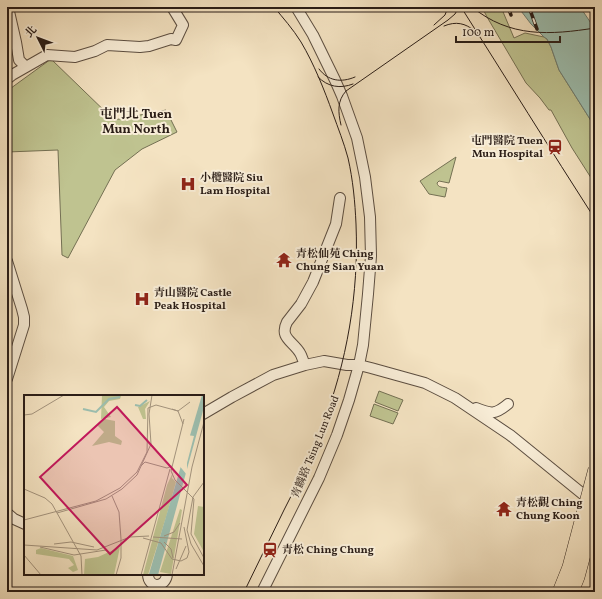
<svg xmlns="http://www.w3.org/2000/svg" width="602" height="599" font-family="Vollkorn,'Noto Serif TC',serif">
<rect width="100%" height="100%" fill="#f4e3c2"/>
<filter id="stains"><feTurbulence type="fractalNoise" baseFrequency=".005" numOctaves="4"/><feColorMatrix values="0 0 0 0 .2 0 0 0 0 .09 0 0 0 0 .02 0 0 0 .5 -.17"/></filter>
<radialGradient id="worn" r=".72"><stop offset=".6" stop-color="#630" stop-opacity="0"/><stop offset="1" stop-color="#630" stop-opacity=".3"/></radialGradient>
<path fill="#bfc390" stroke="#747053" d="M485 7H501L514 38 525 33 544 37 547 39 551 47 559 70 595 127V184L572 148 551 110H549L540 98 526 83 487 17 484 11Z
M51 59 114 120 166 110 177 132 142 149 115 170 68 258 62 255 58 150 7 152V91Z
M456 157 449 183 439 181 437 183C438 188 443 187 447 188L445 197 429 194 420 181Z
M379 391 403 400 398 411 375 402Z
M374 404 398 413 393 424 370 416Z"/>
<path fill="#9cbeaf" stroke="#6e7d72" d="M518 7H580L595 29V127L559 70 551 47 547 39 544 37 531 24Z"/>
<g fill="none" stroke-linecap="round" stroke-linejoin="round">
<defs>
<path id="minor" d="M8 7 16 42 19 60 26 67
M7 79 12 75 47 55 75 57 95 51 107 45 140 47 149 46 171 39 176 40 183 25 172 7
M7 261 22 309 24 317V325L7 379
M305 365C303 361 302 356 300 353 293 341 279 338 287 322L301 304 313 282 336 224 340 198
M476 408C491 414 495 415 508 404
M203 414 232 397 273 375 305 365 324 361 347 365H359L371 368 425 383 455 398 510 435 595 504
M7 513 14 519 25 524
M148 574C148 589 166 588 167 574
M262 592 319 478 337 435 349 400 359 365 363 345 368 294 371 256 370 217 365 177 357 138 342 96 335 80 313 35 296 7"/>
<path id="major" d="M559 592 569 567 584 510
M572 592 578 577 595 514"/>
</defs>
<use href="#minor" stroke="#5c4e41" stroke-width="12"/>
<use href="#major" stroke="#291c16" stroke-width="14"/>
<use href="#minor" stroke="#f8edd7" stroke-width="10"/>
<use href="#major" stroke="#f4e3c2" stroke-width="13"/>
<path stroke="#291c16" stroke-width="1" d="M461 7C506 78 550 149 595 219
M472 7C510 38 550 35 595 28
M434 25 445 15 448 7
M444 26C456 21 465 23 475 31
M319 69C328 81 341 83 355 77
M318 77C328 87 340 89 353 84
M341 125C338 112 337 101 346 91L448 20 455 14 459 7
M244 592C257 565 271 537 284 510 298 483 311 456 322 427 347 362 359 293 356 224 355 202 353 180 348 158 344 143 338 128 333 114 324 89 314 64 301 42 293 29 283 18 274 7"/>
<defs>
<path id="rail" d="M508 7 511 15
M529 7 537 29"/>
</defs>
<use href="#rail" stroke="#291c16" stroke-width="3.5"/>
<use href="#rail" stroke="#f8edd7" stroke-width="2" stroke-dasharray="6" stroke-linecap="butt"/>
<defs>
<path id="major-bridge" d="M584 510 595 469"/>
</defs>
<use href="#major-bridge" stroke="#291c16" stroke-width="14" stroke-linecap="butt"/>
<use href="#major-bridge" stroke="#f4e3c2" stroke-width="13"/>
</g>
<defs>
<symbol id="station-bare" viewBox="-9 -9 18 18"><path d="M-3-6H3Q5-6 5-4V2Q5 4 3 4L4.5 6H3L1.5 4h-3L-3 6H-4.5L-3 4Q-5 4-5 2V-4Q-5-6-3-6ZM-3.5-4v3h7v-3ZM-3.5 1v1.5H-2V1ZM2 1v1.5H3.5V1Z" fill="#8f2418" stroke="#f8edd7" stroke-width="2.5" paint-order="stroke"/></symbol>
<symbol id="hospital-bare" viewBox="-9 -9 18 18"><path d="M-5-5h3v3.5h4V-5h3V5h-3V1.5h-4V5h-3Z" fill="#8f2418" stroke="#f8edd7" stroke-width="2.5" paint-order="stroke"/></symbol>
<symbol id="temple-bare" viewBox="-9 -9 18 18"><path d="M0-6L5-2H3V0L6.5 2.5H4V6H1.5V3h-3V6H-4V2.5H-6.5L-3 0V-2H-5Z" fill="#8f2418" stroke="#f8edd7" stroke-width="2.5" paint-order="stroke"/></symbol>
</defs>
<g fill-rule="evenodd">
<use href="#station-bare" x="544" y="136" width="22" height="22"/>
<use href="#hospital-bare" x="177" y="173" width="22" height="22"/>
<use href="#temple-bare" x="273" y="249" width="22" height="22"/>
<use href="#hospital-bare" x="131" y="288" width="22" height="22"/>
<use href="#temple-bare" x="493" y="498" width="22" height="22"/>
<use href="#station-bare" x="259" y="539" width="22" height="22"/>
</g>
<g text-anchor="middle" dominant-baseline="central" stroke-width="4" stroke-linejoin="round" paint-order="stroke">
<g font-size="11" font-weight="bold" fill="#291c16" stroke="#f8edd7" text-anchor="start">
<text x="543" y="141" text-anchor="end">屯門醫院 Tuen<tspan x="543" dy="13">Mun Hospital</tspan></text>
<text x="200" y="178">小欖醫院 Siu<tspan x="200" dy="13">Lam Hospital</tspan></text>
<text x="296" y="254">青松仙苑 Ching<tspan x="296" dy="13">Chung Sian Yuan</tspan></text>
<text x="154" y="293">青山醫院 Castle<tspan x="154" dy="13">Peak Hospital</tspan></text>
<text x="516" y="503">青松觀 Ching<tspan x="516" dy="13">Chung Koon</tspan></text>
<text x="282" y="550">青松 Ching Chung</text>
</g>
<g font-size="11" fill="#291c16" stroke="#f8edd7">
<text transform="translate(316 447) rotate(-68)">青麟路 Tsing Lun Road</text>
</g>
<g font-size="13" font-weight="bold" fill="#291c16" stroke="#f8edd7">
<text x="136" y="115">屯門北 Tuen<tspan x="136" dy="15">Mun North</tspan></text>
</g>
</g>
<g transform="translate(24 395)">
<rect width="180" height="180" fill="#f4e3c2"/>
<path d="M78 0 97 1 96 4 85 6 80 12 87 22 77 24ZM126 6 121 14 122 24H119L114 12ZM81 24 91 26V41L98 46 97 50 85 47 68 51 80 37 73 30ZM150 75 148 83 152 87 143 119 124 180H119L143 90ZM174 111 180 112V157L170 139ZM156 114 158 115 147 179 136 177ZM96 152 90 180H60L61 164 74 162ZM17 153 49 161 54 175 49 177 44 173 50 170 45 164 12 159V155Z" fill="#bfc390"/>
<path d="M178 0H180V12L134 180 125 179Z" fill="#9cbeaf"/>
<path d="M163 40 170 41 163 68V80L154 69Z" fill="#f4e3c2"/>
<path fill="none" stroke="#9cbeaf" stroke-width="2" d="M111 10 116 11 123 5M59 14 72 17 85 4 96 2"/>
<path fill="none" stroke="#a3937d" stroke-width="1" d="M148 14 154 16 159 29M0 20 8 19 40 0M160 24 147 76 151 85 170 104 167 139 180 163M117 71 121 67 143 73 148 71M180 87 169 102 163 135 167 149 180 171M0 94 21 103 28 109 57 161 58 180M88 101 95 117 97 144V163L92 180M33 118 82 104 98 94 113 80 127 49 125 19 128 0M0 125 72 106 96 93 113 77 123 57 124 13 132 10 154 16 166 7M140 141 150 137 156 128M129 142 158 144M119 143 137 148 148 164 157 166 163 163 165 157 160 132M140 147 147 154 149 163M30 149 47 147 70 152M0 150 73 155 106 142 125 141M16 152 50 160 82 155M0 160 17 180M152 174 162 151M117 180 146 74M148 180 168 72 180 27"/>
<path fill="#c2185b" fill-opacity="0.15" stroke="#c2185b" stroke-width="2" d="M93 12 163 90 86 159 16 82Z"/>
<rect width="180" height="180" fill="none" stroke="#291c16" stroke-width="2"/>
</g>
<rect width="602" height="599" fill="none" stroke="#f4e3c2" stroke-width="24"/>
<rect x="8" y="8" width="586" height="583" fill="none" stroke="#291c16" stroke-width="2"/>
<rect x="12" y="12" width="578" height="575" fill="none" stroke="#291c16"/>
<g transform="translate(38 38) rotate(312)" stroke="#f8edd7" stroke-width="3" paint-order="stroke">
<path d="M0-3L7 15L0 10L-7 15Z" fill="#291c16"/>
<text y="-6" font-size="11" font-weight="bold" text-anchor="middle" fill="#291c16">北</text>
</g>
<path d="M456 36v6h104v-6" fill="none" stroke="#291c16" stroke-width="2"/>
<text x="462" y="36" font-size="12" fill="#291c16" stroke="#f8edd7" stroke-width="3" paint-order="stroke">100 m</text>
<rect width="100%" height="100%" filter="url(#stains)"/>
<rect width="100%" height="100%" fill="url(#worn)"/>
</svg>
